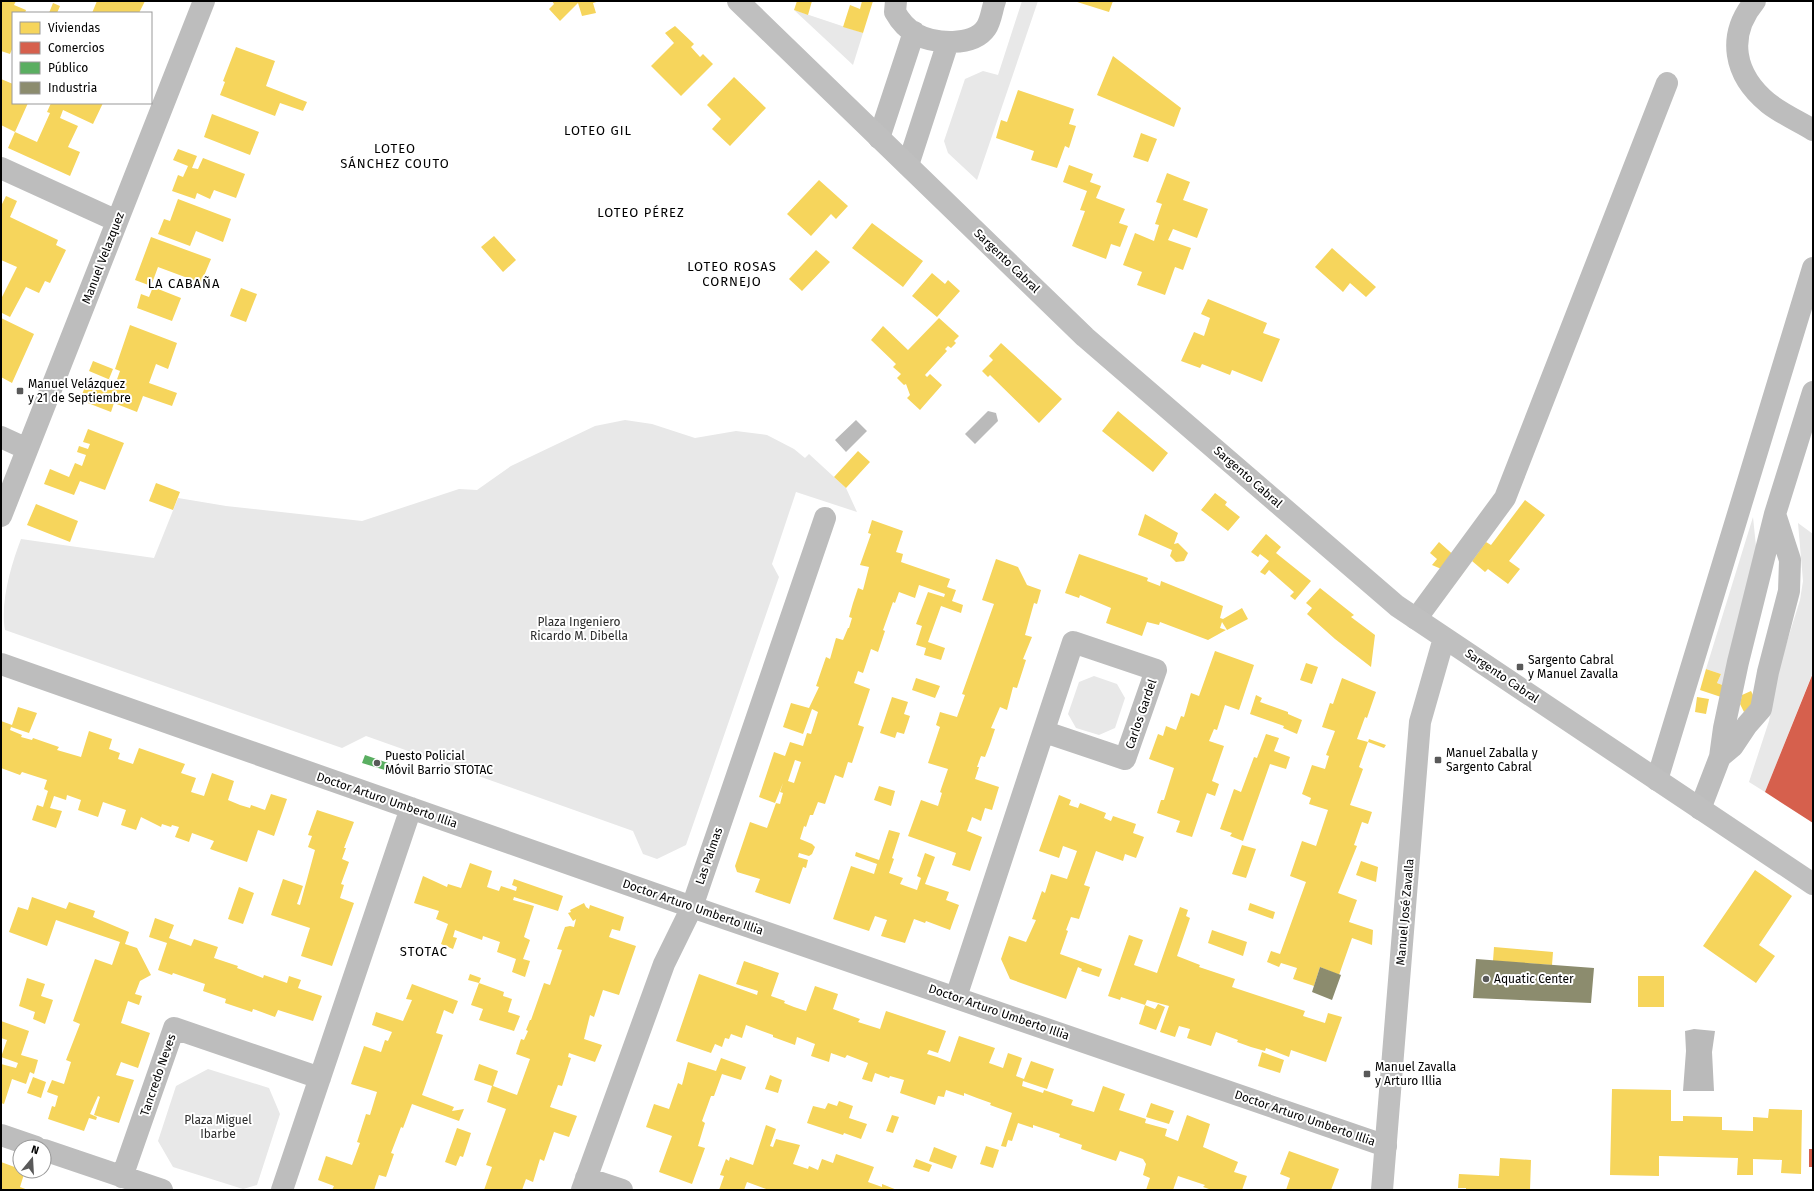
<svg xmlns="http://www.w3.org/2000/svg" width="1814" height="1191" font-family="'Fira Sans',sans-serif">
<rect width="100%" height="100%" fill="#fff"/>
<path fill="#e8e8e8" d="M1022 1H1038L977 180 948 153 944 141 965 79 983 71 998 75Z
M794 10 863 33 853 65Z
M625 420 652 424 695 438 736 431 767 435 794 449 805 458 809 454 846 488 857 512 796 492 772 564 779 577 686 845 657 859 643 854 633 831 366 736 342 748 5 630C0 603 11 565 21 539L154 558 178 498 226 506 362 521 459 489 477 490 511 466 595 426Z
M1753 517 1757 556 1725 686 1717 683 1721 674 1706 669Z
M1798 523 1813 534V672L1765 792 1749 782 1769 721 1780 664 1800 600 1803 581Z
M1094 676 1117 684 1125 698 1115 728 1099 735 1076 728 1068 714 1079 682Z
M208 1069 269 1088 280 1114 257 1185 243 1189 173 1167 158 1141 176 1086Z"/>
<path fill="#bababa" d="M988 411 996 413 998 421 975 444 965 434Z
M856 420 867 431 846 452 835 440Z
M1694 1029 1715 1031 1712 1052 1714 1091H1683L1686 1051 1685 1031Z"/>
<path fill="#f6d55c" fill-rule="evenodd" d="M1 1H16L14 5 26 10 25 13H13V47L10 54 1 51Z
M97 1H145L139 13H92Z
M552 1H600L593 3 596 13 582 16 578 3 560 21 549 9 554 4Z
M797 1H812L808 15 794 10Z
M862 1H873L863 33 843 27 850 5 860 9Z
M1074 1H1113L1109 12Z
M53 3 60 6 57 13H49Z
M675 26 694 44 691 47 700 57 703 54 713 64 681 96 651 66 674 43 665 33Z
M236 47 275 61 266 86 307 102 303 111 280 103 275 116 220 95 225 82 223 81Z
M1113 56 1181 108 1174 127 1097 95Z
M734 77 766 108 730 146 712 129 721 119 707 105Z
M1 79 13 84V103H28L15 132 1 125Z
M1018 90 1074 109 1069 124 1076 126 1069 148 1065 146 1057 168 1031 160 1034 151 996 138 1001 120 1007 122Z
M51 103H103L93 124 63 110 60 118 78 126 68 147 80 152 70 176 8 148 15 132 37 142 50 113 47 112Z
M212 114 259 132 250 155 204 137Z
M1141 133 1157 139 1148 162 1133 157Z
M178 149 197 156 192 168 198 169 203 158 245 174 236 198 214 190 210 199 197 193 195 199 172 191 178 175 183 177 188 166 173 160Z
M1069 165 1093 174 1090 182 1101 186 1096 198 1125 209 1119 223 1128 226 1120 247 1111 244 1106 259 1072 246 1085 211 1080 210 1087 191 1063 182Z
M1167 173 1190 182 1183 200 1208 209 1197 238 1173 229 1168 240 1191 248 1183 270 1175 267 1165 295 1137 285 1142 272 1123 265 1135 233 1154 241 1159 225 1155 224 1162 204 1156 202Z
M819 180 848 206 836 219 831 214 811 236 787 214Z
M6 196 17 201 10 217 58 240 56 245 66 250 50 283 45 281 39 293 26 287 10 317 2 313 1 315V299L17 267 1 260V206Z
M178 199 231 219 223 242 196 231 190 246 158 234 164 219 170 221Z
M872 223 923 261 903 287 852 248Z
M494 236 516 260 503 272 481 247Z
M151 237 211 259 201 283 158 267 151 286 135 280Z
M1332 248 1376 287 1366 297 1350 283 1343 292 1315 267Z
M816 250 830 262 802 291 789 279Z
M932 273 945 284 948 280 960 291 937 317 912 296Z
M153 287 181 298 172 321 137 308 141 294 149 297Z
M241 288 257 294 246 322 230 316Z
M1208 299 1267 323 1263 333 1280 339 1262 382 1232 370 1230 375 1202 364 1200 368 1181 361 1194 332 1204 336 1210 318 1201 314Z
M1 318 34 334 12 383 1 377Z
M939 318 959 336 954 341 956 343 951 348 948 346 945 349 947 351 925 375 927 377 930 374 942 385 920 410 907 398 910 395 906 384 904 385 897 378 901 374 893 367 896 364 871 340 883 326 908 350Z
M130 325 177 343 168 369 156 364 149 383 177 393 172 406 143 396 137 412 114 403 111 412 80 400 86 384 103 391 108 379 89 371 93 361 113 369 109 379 116 382 120 371 115 369Z
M1001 343 1062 399 1039 423 990 375 988 377 982 371 993 360 989 356Z
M1118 411 1168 453 1153 472 1102 431Z
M88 429 124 443 105 490 80 481 74 495 44 484 50 469 69 477 75 463 82 466 86 455 77 452 79 446 88 449 90 444 83 442Z
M858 451 870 462 846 488 834 477Z
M156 483 180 492 173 510 149 501Z
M1215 493 1227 502 1225 505 1240 517 1228 531 1201 510Z
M1525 500 1545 515 1509 561 1520 569 1508 584 1488 569 1485 572 1472 561 1486 542 1491 545Z
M36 504 78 521 70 542 27 525Z
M1145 514 1178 533 1174 544 1178 543 1188 553 1184 561 1176 562 1170 556 1172 550 1138 535Z
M872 520 903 531 896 552 903 554 901 562 950 579 947 587 956 590 952 601 963 605 961 613 941 606 928 642 945 648 941 660 924 655 926 648 916 645 922 626 916 624 928 592 944 597 945 594 919 585 915 598 899 592 895 603 893 602 883 630 885 631 878 652 871 649 863 673 858 671 854 683 870 689 858 725 864 727 852 763 848 762 843 778 835 775 825 804 818 802 813 815H810L806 827 804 826 800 839 812 844 815 847 812 854 809 856 799 853 798 857 808 860 806 868 803 867 790 904 755 892 760 879 737 872 735 866 750 822 767 828 776 803 780 804 783 793 780 792 783 783 775 803 759 797 774 752 785 756 790 742 803 746 807 733 811 734 818 712 812 709 803 734 783 727 791 703 809 708 819 687 816 686 826 657 830 659 836 638 843 640 848 628H849L852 618 849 617 853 603 858 588 863 590 869 567 860 565 871 534 868 533ZM795 760 801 762 794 783 788 781Z
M1266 534 1281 547 1276 553 1311 581 1295 600 1290 596 1294 592 1269 570 1265 575 1260 572 1269 561 1260 554 1258 557 1251 552Z
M1439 542 1467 567 1460 577 1432 565 1437 559 1430 553Z
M1079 554 1148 578 1147 581 1160 586 1161 581 1223 606 1220 618 1223 619 1242 608 1248 619 1227 630 1222 622 1220 628 1226 630 1208 640 1160 622 1159 625 1147 622 1142 636 1106 623 1111 608 1080 595 1079 598 1065 593Z
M996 559 1018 567 1027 585 1041 590 1037 604 1034 603 1025 635 1032 637 1023 659 1026 660 1017 688 1013 687 1007 710 1000 707 991 728 995 729 990 744 985 757 981 756 977 767H979L975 779 999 787 992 810 985 808 981 821 972 817 967 831 982 837 970 871 952 865 956 853 908 836 921 800 938 806 942 793 940 792 948 769 928 763 940 727 936 725 940 712 957 717 965 695 962 694 994 604 982 600Z
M1320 588 1354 615 1351 617 1375 635 1371 667 1335 639 1307 614 1312 608 1306 603Z
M1215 651 1254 665 1239 710 1225 705 1217 730 1214 729 1209 741 1224 746 1212 781 1219 784 1215 796 1207 793 1192 837 1176 832 1180 821 1157 813 1161 800H1164L1174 768 1149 759 1158 734 1163 736 1166 726 1176 730 1181 716 1184 717 1191 693 1199 696Z
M1306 663 1318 667 1312 684 1300 680Z
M1706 669 1721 674 1717 683 1725 686 1721 697 1700 690Z
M916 678 940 686 935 698 912 690Z
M1342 678 1376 692 1367 718 1365 717 1357 739 1368 742 1359 767 1363 769 1350 805 1372 812 1368 824 1362 822 1354 845 1357 846 1338 893 1357 900 1349 922 1373 930 1372 945 1352 938 1339 975 1320 967 1314 986 1293 979 1297 968 1281 963 1279 967 1267 962 1271 951 1280 954 1306 882 1290 876 1302 841 1316 846 1328 810 1309 804 1311 798 1302 794 1312 765 1325 769 1329 756 1326 755 1335 731 1322 727 1330 703 1333 704Z
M1751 691 1755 699 1752 707 1744 712 1740 704 1742 695Z
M1256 695 1262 698 1260 702 1288 712V714L1302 720 1297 734 1283 728 1284 726 1250 714Z
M892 697 908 702 904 714 910 716 904 734 897 732 895 738 880 733Z
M1697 697 1709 699 1706 714 1695 712Z
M18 707 37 713 29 733 11 727 10 730 22 735 21 737 32 740 33 738 59 747 57 750 81 757 89 731 112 739 109 749 120 753 118 759 133 764 139 748 185 764 181 773 196 778 191 792 204 796 212 773 234 781 228 800 240 805 250 808 251 805 265 810 271 794 287 799 274 836 258 830 247 862 210 849 214 841 192 833 189 842 175 837 179 827 172 825 171 827 162 824 161 827 141 817 136 830 121 825 126 810 103 802 98 817 78 810 81 800 67 795 66 800 54 796 50 808 62 811 56 828 32 820 37 805 43 807 48 791 44 789 47 780 22 772 20 775 1 768V721L12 725Z
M1266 734 1279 738 1274 751 1290 757 1286 769 1270 764 1243 841 1230 836 1232 833 1220 829 1234 789 1241 792 1254 757 1257 758Z
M1369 739 1386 745 1384 748 1368 742Z
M879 786 895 791 891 806 874 800Z
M1059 795 1071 800 1069 805 1078 808 1080 803 1106 813 1104 818 1111 821 1113 816 1136 824 1133 833 1144 837 1136 858 1125 854 1123 861 1096 851 1084 885 1090 887 1079 919 1071 917 1066 930 1068 931 1060 954 1102 969 1099 977 1081 971 1082 969 1078 967 1066 999 1010 979 1001 959 1009 936 1026 942 1036 920 1032 919 1042 891 1045 893 1051 874 1067 879 1077 851 1063 846 1059 858 1039 851Z
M317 810 354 822 344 848H346L342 859 349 862 341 884 344 885 340 898 354 903 332 966 301 956 310 928 271 915 283 879 303 886 297 904 300 905 315 850 308 847 312 836 308 835Z
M889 830 900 833 892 858 894 859 889 873 903 878 900 884 917 890 921 878 917 876 925 853 935 857 925 884 949 892 946 900 959 905 950 930 926 921 925 923 914 919 905 943 881 936 887 920 875 916 869 931 833 919 851 866 874 874 877 864 855 856 856 852 879 860Z
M1242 845 1256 849 1246 878 1232 874Z
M1361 861 1378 867 1376 882 1356 875Z
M470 863 492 871 487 887 499 891 501 886 516 891 517 887 512 885 514 879 563 896 558 911 514 897 513 900 534 906 524 937 530 940 523 959 530 961 525 977 512 972 516 959 497 952 500 942 483 936 482 940 455 930 453 937 457 938 453 949 441 944 448 924 436 919 439 911 414 903 423 876 447 887 448 884 461 888Z
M1755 870 1792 896 1759 945 1775 956 1756 983 1703 946Z
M239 887 254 893 243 924 228 919Z
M32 897 66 909 69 902 95 911 93 917 129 932 125 944 137 948 151 975 140 981 135 994 142 996 139 1005 128 1001 121 1023 150 1033 138 1068 121 1062 116 1075 134 1080 119 1123 94 1115 100 1097 98 1096 90 1114 97 1117 96 1120 89 1118 84 1131 48 1119 52 1106 55 1107 58 1096 47 1092 52 1080 64 1084 71 1062 66 1060 80 1024 73 1021 95 959 112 965 120 942 56 920 47 946 9 932 18 907 28 910Z
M584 903 586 907 589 909 590 905 624 917 620 931 612 929 609 937 636 946 619 995 603 990 594 1017 590 1015 584 1039 602 1045 595 1062 569 1053 568 1057 571 1058 562 1086 558 1085 550 1107 577 1116 569 1137 554 1132 544 1161 540 1159 533 1182 526 1179 522 1190H484L492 1167 486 1165 506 1109 487 1102 492 1086 474 1080 479 1064 498 1071 493 1086 517 1095 530 1059 516 1054 521 1039 524 1040 528 1031 526 1030 530 1020H531L544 983 550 985 562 950 557 949 565 927 570 926 574 927 576 919 573 921 568 913 571 912 570 910Z
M1250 903 1275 912 1273 919 1248 910Z
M1180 907 1188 910 1186 916 1190 918 1177 956 1200 965 1199 967 1235 979 1232 987 1305 1011 1303 1016 1325 1023 1328 1013 1342 1017 1326 1062 1291 1050 1289 1057 1266 1048 1265 1051 1251 1047 1237 1042 1238 1040 1216 1032 1211 1046 1187 1038 1190 1029 1179 1026 1175 1037 1160 1032 1169 1006 1147 1000 1145 1005 1155 1009 1158 1004 1165 1007 1156 1030 1139 1024 1145 1005 1121 997 1120 1000 1108 996 1129 935 1143 940 1134 965 1157 973Z
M155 918 174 925 169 938 191 946 194 939 218 947 214 958 238 966 237 968 263 978 264 975 287 983 289 976 301 980 298 988 322 996 313 1021 278 1010 275 1017 253 1009 252 1012 225 1003 226 999 203 991 205 984 173 973 172 975 158 970 167 943 149 937Z
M1212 930 1247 942 1243 956 1208 943Z
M1494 947 1553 952 1552 965 1493 961Z
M744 961 779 973 771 996 785 1001 784 1003 794 1007 806 1011 815 986 838 994 833 1009 860 1019 858 1022 880 1029 886 1011 946 1031 938 1053 929 1050 927 1054 937 1057 950 1062 959 1036 995 1048 989 1063 1003 1068 1008 1053 1022 1058 1016 1076 1024 1079 1031 1061 1054 1069 1047 1089 1023 1081 1022 1086 1043 1093 1044 1090 1073 1100 1071 1105 1094 1112 1103 1086 1125 1094 1119 1110 1146 1119 1145 1123 1167 1129 1165 1136 1178 1141 1187 1115 1210 1124 1203 1147 1238 1162 1234 1172 1247 1176 1242 1190H1212L1203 1187 1205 1185 1178 1176 1173 1190H1146L1150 1178 1143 1175 1146 1164 1143 1159 1120 1151 1116 1161 1081 1149 1082 1145 1059 1137 1060 1134 1033 1125V1128L1018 1123 1012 1141 1008 1140 1006 1147 1001 1146 1012 1113 990 1105 991 1103 977 1098 964 1093V1096L946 1090 944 1097 938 1096 935 1105 900 1093 904 1080 890 1076 889 1078 875 1073 872 1082 862 1079 868 1063 847 1055 845 1058 831 1053 829 1062 811 1056 815 1044 797 1037 795 1045 773 1037V1035L746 1025 742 1038 731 1034 729 1039 725 1038 722 1047 715 1044 711 1053 676 1041 699 974 757 995 758 991 736 984Z
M470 974 481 978 479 983 468 980Z
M1638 976H1664V1007H1638Z
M27 978 45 984 41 996 53 1000 45 1024 33 1019 35 1012 19 1006Z
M479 983 504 992 503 996 512 999 508 1012 520 1016 514 1031 479 1020 483 1009 471 1005Z
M412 984 458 1001 453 1014 444 1010 436 1033 443 1035 422 1095 454 1107 452 1111 464 1109 459 1121 412 1104 403 1128 401 1127 391 1153 394 1154 386 1177 379 1175 374 1190H332L334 1186 318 1180 326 1156 352 1165 360 1143 357 1142 366 1114 370 1115 377 1092 351 1084 364 1046 381 1052 385 1040 388 1041 392 1032 372 1025 376 1012 403 1021 412 1000 406 999Z
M1 1021 29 1031 21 1055 38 1060 34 1074 30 1072 26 1084 12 1079 4 1104 1 1103V1064L16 1068 18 1063 1 1057 7 1040 1 1038Z
M1262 1052 1284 1060 1280 1073 1258 1066Z
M721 1058 746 1067 741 1080 722 1074 714 1096H711L702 1121 705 1123 698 1146 705 1148 692 1184 659 1172 672 1136 646 1127 654 1104 669 1109 678 1083 682 1085 688 1062 716 1071Z
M770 1075 782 1080 778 1093 765 1089Z
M33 1077 46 1082 41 1098 27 1093Z
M1612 1089 1671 1090V1121H1683V1116L1722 1117V1130L1753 1131V1117L1768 1118 1769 1109 1802 1110 1801 1174 1781 1173 1782 1160 1753 1159V1175H1737L1738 1158 1659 1156V1176L1610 1175Z
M839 1101 853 1106 849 1118 867 1124 861 1139 844 1133 843 1135 807 1123 813 1106 825 1109 828 1103 837 1106Z
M1151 1103 1174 1111 1169 1124 1146 1117Z
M892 1115 899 1117 893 1133 886 1131Z
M766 1125 776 1129 770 1146 773 1147 776 1139 800 1145 793 1164 808 1169 809 1166 818 1170 822 1159 833 1163 836 1154 874 1167 868 1182 882 1187V1184L897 1190H769L747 1182 744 1190H719L724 1176 720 1175 726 1159 729 1161 730 1157 753 1165Z
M457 1128 471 1133 463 1157 460 1156 456 1166 445 1162Z
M986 1146 999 1150 993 1168 980 1164Z
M934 1147 957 1156 952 1169 929 1161Z
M1289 1151 1339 1169 1331 1190H1286L1290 1178 1280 1174Z
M1500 1158 1531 1160 1530 1190H1466V1188H1458L1459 1174 1499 1176Z
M916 1159 932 1165 929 1172 913 1167Z
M1 1162 20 1169V1171H25L20 1187 28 1190H1Z"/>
<path fill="#d6604d" d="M1813 673V823L1765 792Z
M1809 1149H1813V1167H1809Z"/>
<path fill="#5aae61" d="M365 755 391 764 388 771 362 763Z"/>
<path fill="#8c8c6e" d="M1476 959 1594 968 1591 1003 1473 998Z
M1320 967 1341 975 1332 1000 1312 992Z"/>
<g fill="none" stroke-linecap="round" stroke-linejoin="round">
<path stroke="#bdbdbd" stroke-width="22" d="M896 1 895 12C900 21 907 29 916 34 934 44 973 47 986 28 991 21 992 9 995 1
M1755 1C1726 36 1734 75 1768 103 1782 114 1798 121 1813 130
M879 138 914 32
M908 165 948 42
M1 168 117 221
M1 437 27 449
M1 516 204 1
M1416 619 1505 498 1667 83
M1 664 692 907 1386 1146
M1720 757 1733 746 1747 725 1761 709 1768 672 1789 591 1790 560 1775 514
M1657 780 1813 268
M1700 809 1720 757 1724 728 1738 662 1775 514 1813 392
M956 997 1073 642 1156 670 1125 759 1045 732
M1 1135 36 1147
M44 1150 162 1190
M122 1177 174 1028 320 1078
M586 1178 622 1190
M282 1190 411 808
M582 1190 664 964 692 907 825 518"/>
<path stroke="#bfbfbf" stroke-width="22" d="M738 1 1085 337 1397 606 1813 884
M1382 1190 1420 722 1444 638"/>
</g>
<g fill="#595959" stroke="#fff" stroke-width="1.5">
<rect x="16" y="387" width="8" height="8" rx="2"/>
<rect x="1516" y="663" width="8" height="8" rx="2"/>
<rect x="1434" y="756" width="8" height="8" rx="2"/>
<circle cx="377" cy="763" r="4"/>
<circle cx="1486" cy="979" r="4"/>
<rect x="1363" y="1070" width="8" height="8" rx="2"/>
</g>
<g text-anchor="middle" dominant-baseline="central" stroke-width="4" stroke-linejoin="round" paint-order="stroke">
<g font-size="12" fill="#000" stroke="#fff">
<text transform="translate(103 258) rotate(-69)">Manuel Velazquez</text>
<text transform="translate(1007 261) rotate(44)">Sargento Cabral</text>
<text transform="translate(1248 477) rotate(41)">Sargento Cabral</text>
<text transform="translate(1502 676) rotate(34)">Sargento Cabral</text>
<text transform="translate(1141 714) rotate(-71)">Carlos Gardel</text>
<text transform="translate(387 800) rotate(19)">Doctor Arturo Umberto Illia</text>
<text transform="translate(709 856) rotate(-71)">Las Palmas</text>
<text transform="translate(693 907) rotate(19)">Doctor Arturo Umberto Illia</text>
<text transform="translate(1405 912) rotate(-85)">Manuel José Zavalla</text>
<text transform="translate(999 1012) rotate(19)">Doctor Arturo Umberto Illia</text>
<text transform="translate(158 1075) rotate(-71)">Tancredo Neves</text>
<text transform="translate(1305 1118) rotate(19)">Doctor Arturo Umberto Illia</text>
</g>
<g font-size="12" fill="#000" stroke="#fff" text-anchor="start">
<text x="28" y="384">Manuel Velázquez<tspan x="28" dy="14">y 21 de Septiembre</tspan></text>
<text x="1528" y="660">Sargento Cabral<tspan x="1528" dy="14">y Manuel Zavalla</tspan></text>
<text x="1446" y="753">Manuel Zaballa y<tspan x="1446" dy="14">Sargento Cabral</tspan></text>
<text x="385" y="756">Puesto Policial<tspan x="385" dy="14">Móvil Barrio STOTAC</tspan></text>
<text x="1494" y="979">Aquatic Center</text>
<text x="1375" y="1067">Manuel Zavalla<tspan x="1375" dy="14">y Arturo Illia</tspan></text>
</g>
<g font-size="12" fill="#2d2d2d" stroke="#fff">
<text x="579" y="622">Plaza Ingeniero<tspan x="579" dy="14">Ricardo M. Dibella</tspan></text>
<text x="218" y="1120">Plaza Miguel<tspan x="218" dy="14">Ibarbe</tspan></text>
</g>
<g font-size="13" letter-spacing="1" fill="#000" stroke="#fff">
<text x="598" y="130">LOTEO GIL</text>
<text x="395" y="148">LOTEO<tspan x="395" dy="15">SÁNCHEZ COUTO</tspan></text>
<text x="641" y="212">LOTEO PÉREZ</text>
<text x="732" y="266">LOTEO ROSAS<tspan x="732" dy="15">CORNEJO</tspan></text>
<text x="184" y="283">LA CABAÑA</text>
<text x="424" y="951">STOTAC</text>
</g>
</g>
<rect width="1814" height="1191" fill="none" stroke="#000000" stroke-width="4"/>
<rect x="12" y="12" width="140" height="92" fill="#ffffff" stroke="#999999"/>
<rect x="20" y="22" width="20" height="12" fill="#f6d55c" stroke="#999999"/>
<text x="48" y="32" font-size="12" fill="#000000">Viviendas</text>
<rect x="20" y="42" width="20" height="12" fill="#d6604d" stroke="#999999"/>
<text x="48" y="52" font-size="12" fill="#000000">Comercios</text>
<rect x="20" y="62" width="20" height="12" fill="#5aae61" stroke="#999999"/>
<text x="48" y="72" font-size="12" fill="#000000">Público</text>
<rect x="20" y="82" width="20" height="12" fill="#8c8c6e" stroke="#999999"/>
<text x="48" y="92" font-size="12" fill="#000000">Industria</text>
<g transform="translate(32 1159) rotate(18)"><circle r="19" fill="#ffffff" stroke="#999999"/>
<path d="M0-3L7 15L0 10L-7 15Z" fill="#595959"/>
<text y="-6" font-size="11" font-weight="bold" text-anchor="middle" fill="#000000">N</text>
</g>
</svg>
